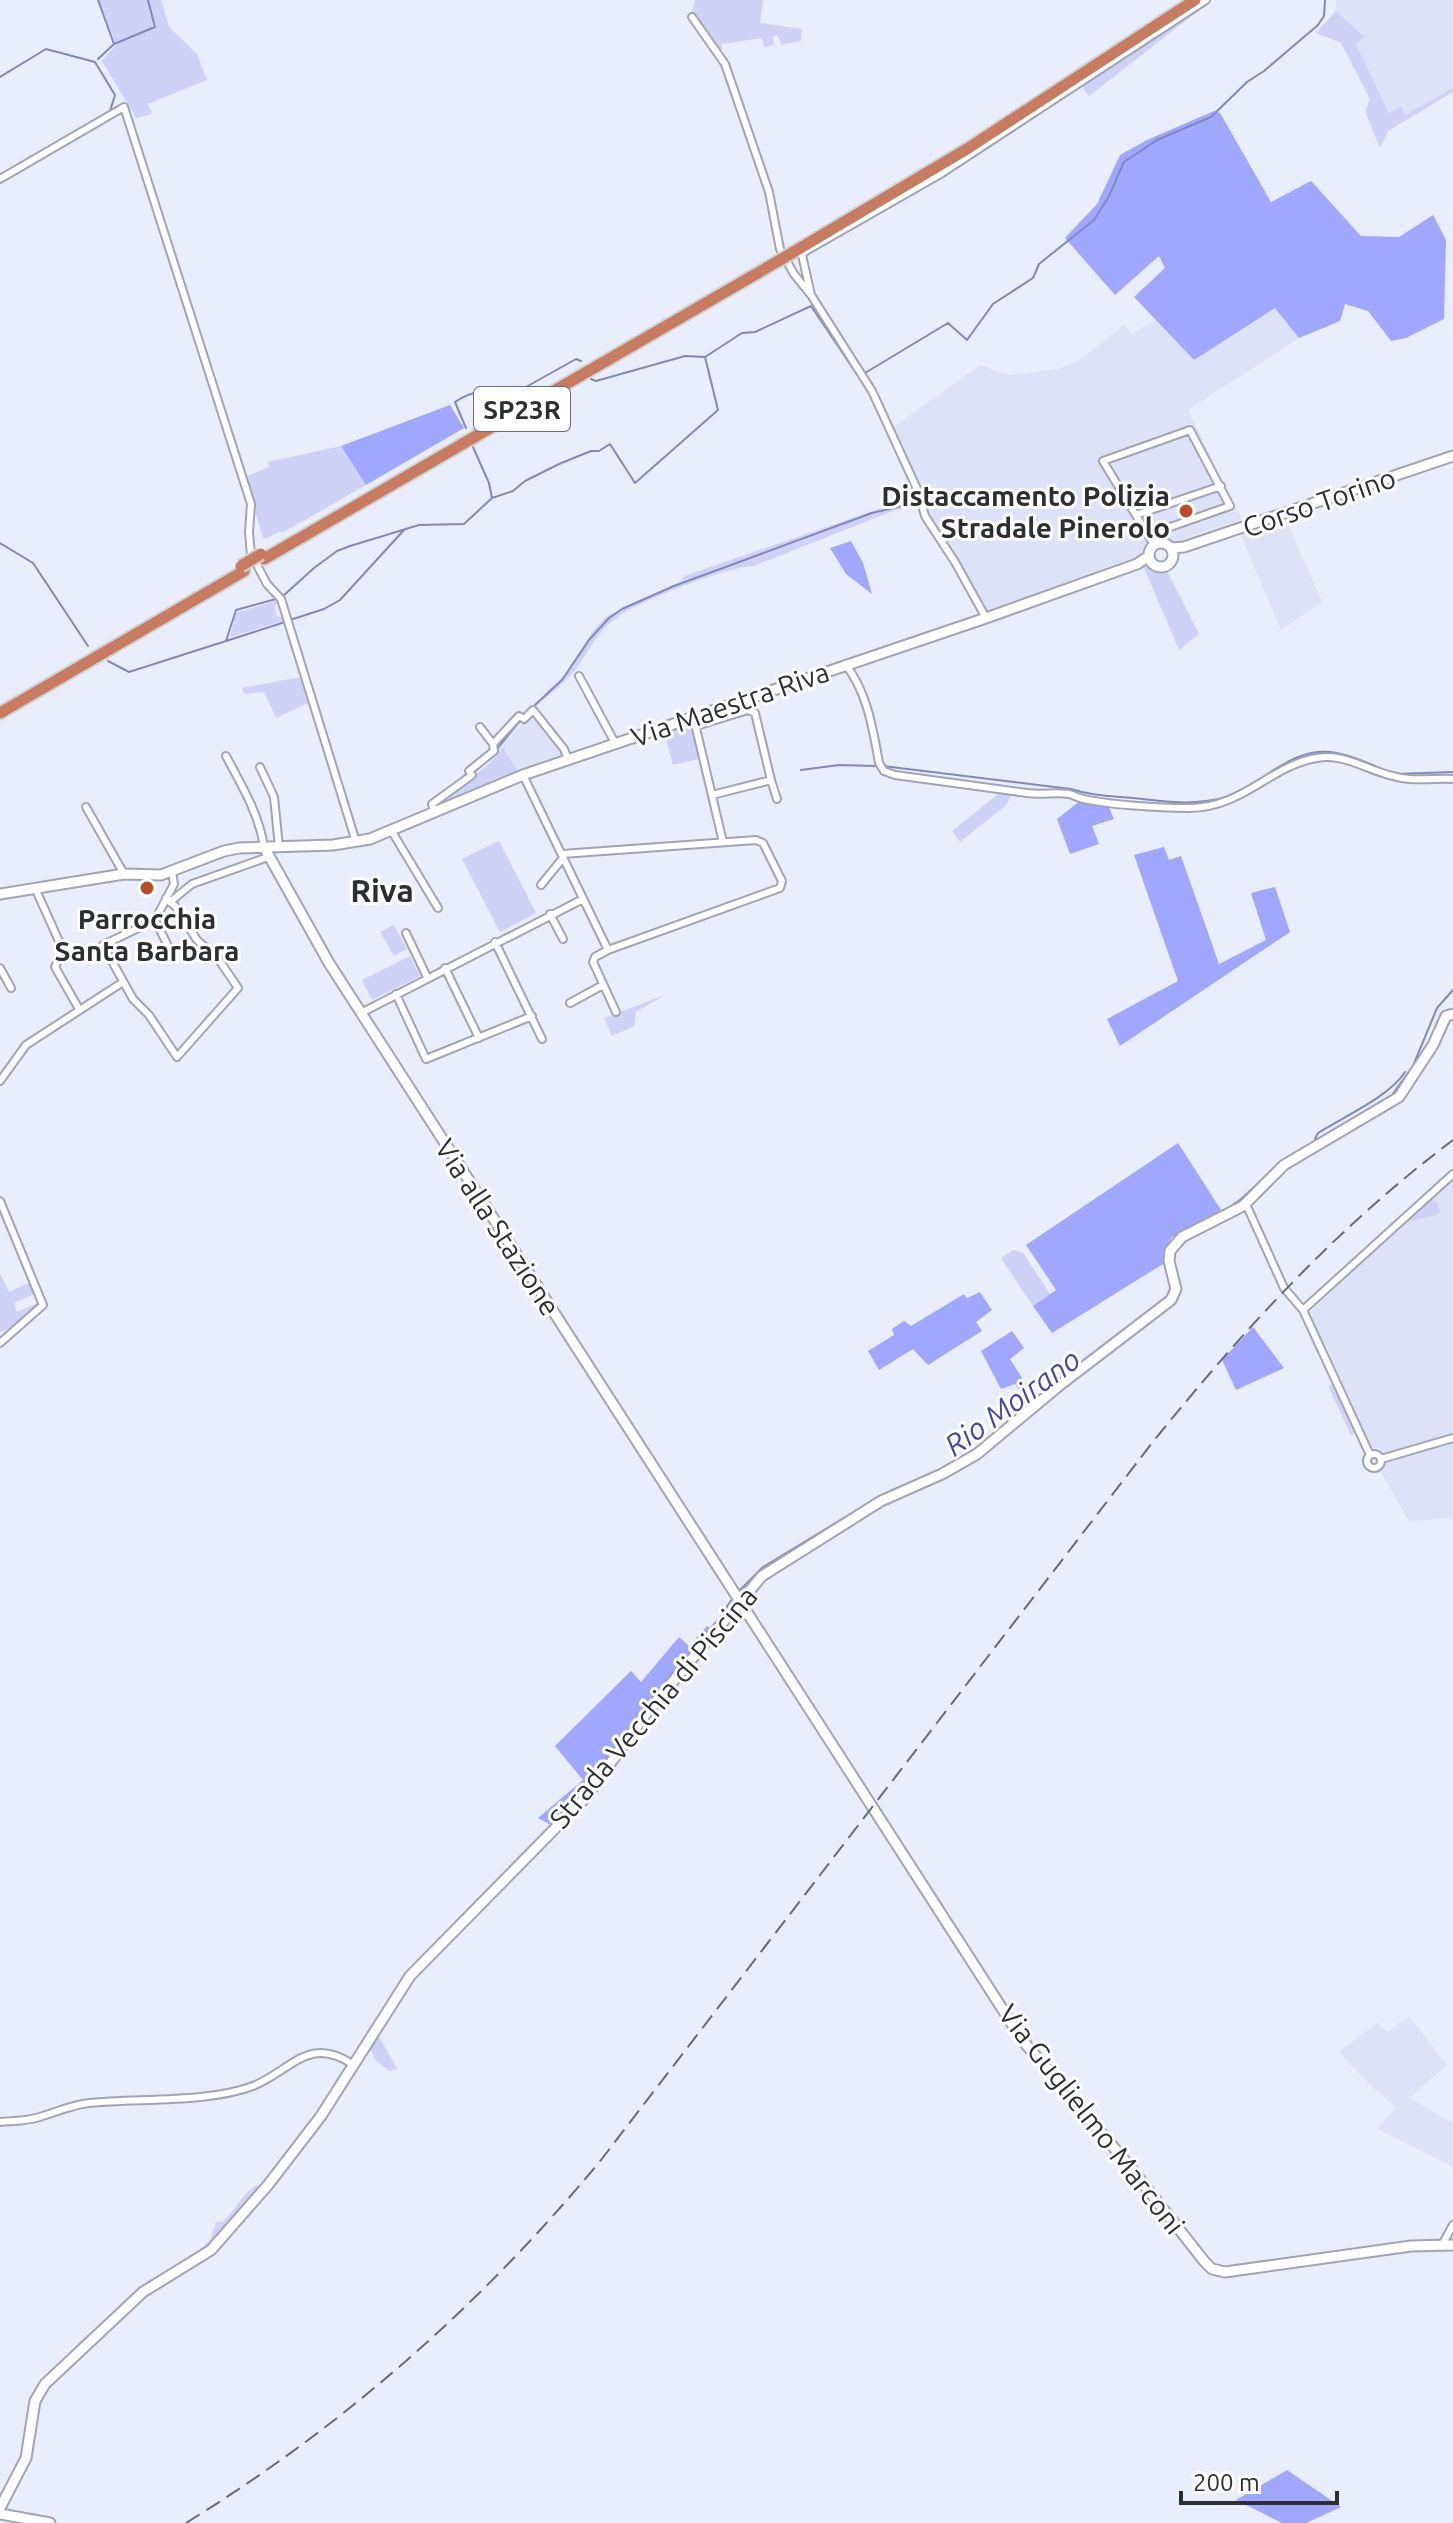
<svg xmlns="http://www.w3.org/2000/svg" width="1453" height="2523" font-family="Ubuntu,sans-serif">
<rect width="100%" height="100%" fill="#eaedfd"/>
<path fill="#dee2f9" d="M1336 0H1453V88L1405 115 1389 113 1356 44 1365 37 1336 11Z
M1275 308 1299 338 1188 410 1242 520 1210 529 1177 543 1163 537 1149 542 1138 558 987 611 928 517 892 428 980 365 1009 375 1059 369 1079 360 1124 325 1132 334 1155 320 1194 360Z
M1285 517 1322 602 1281 630 1239 531Z
M535 715 565 756 519 773 502 746 517 728Z
M1453 1178V1518L1409 1521 1380 1471 1386 1460 1384 1453 1379 1448H1372L1310 1312Z
M1409 2016 1447 2065 1409 2098 1453 2123V2167L1377 2129 1396 2107 1374 2089 1339 2052 1377 2023 1387 2032Z"/>
<path fill="#cdd2f6" d="M99 0H161L169 27 197 54 207 80 148 104 152 114 136 118 102 61 116 45Z
M695 0H763L760 23 802 29 801 41 781 45 778 35 773 36 774 45 764 47 762 38 722 44V50H718L692 11Z
M1211 1 1089 96 1081 86Z
M1336 11 1365 37 1356 44 1389 113 1401 106 1405 115 1453 88V92L1388 131 1380 148 1365 111 1370 99 1341 43 1316 33Z
M341 446 366 485 282 533 280 531 266 539 263 538 245 477 269 467 268 462Z
M915 500 918 507 895 510 754 566C728 566 637 602 616 618 595 633 587 657 571 675 560 687 546 697 534 708L548 690 564 676 595 628 609 615 681 581 684 576 893 504Z
M1143 565 1157 570 1166 569 1199 634 1179 650Z
M278 600 279 603 274 606 277 617H282L283 621 230 637 236 613Z
M301 677 310 702 276 718 264 692 244 694 242 688Z
M685 727 692 731 699 759 673 765 664 732Z
M502 746 519 773 437 806C452 782 491 773 502 746Z
M998 791 1012 795 1005 806 960 842 952 831 997 795Z
M499 841 536 913 500 932 462 859Z
M394 925 407 949 394 956 380 932Z
M410 956 420 976 372 1000 362 980Z
M665 995 636 1012 634 1026 612 1036 604 1018Z
M1431 1200 1437 1202 1440 1211 1438 1214 1409 1222Z
M1013 1250 1023 1253 1050 1294 1033 1306 1001 1258Z
M0 1273 9 1292 32 1281 37 1293 14 1303 17 1312 40 1302 41 1304 22 1322 0 1332Z
M1333 1384 1355 1433 1351 1435 1328 1386Z
M377 2033 397 2069 389 2071 376 2060 368 2044Z
M257 2185 262 2187 213 2244 191 2260 211 2238 216 2222H222C236 2211 241 2194 257 2185Z"/>
<path fill="#9fa7ff" d="M1214 111 1220 113 1271 202 1311 181 1361 236 1399 237 1433 215 1446 240 1444 319 1406 338 1391 341 1368 311 1345 304 1340 321 1299 338 1275 308 1194 360 1134 297 1165 268 1159 256 1115 295 1065 238 1097 204 1120 155 1147 140Z
M450 405 464 428 366 485 341 446Z
M851 541 863 563 872 594 846 574 830 548Z
M1081 800 1107 803 1114 819 1092 826 1099 844 1070 854 1057 819Z
M1164 847 1169 860 1181 856 1219 964 1266 940 1251 893 1275 887 1290 932 1120 1046 1107 1019 1178 981 1134 855Z
M1178 1143 1221 1210 1171 1238 1163 1264 1052 1333 1033 1306 1056 1290 1026 1245Z
M980 1292 992 1310 976 1322 982 1331 928 1365 913 1349 879 1370 868 1351 894 1335 892 1329 904 1321 911 1326 964 1294 967 1298Z
M1253 1327 1284 1368 1236 1390 1222 1360Z
M1012 1331 1024 1348 1010 1359 1034 1397 1027 1402 1015 1384 1001 1389 981 1351Z
M707 1626 713 1629 589 1791 553 1826 538 1818 583 1780 555 1746 631 1671 641 1682 679 1637 689 1646Z
M1287 2470 1341 2507 1306 2523H1282L1236 2500Z"/>
<g fill="none" stroke-linecap="round" stroke-linejoin="round">
<path stroke="#8288ba" stroke-width="2" d="M98 0 114 44 98 59
M114 44 155 27 148 0
M0 77 46 49 95 62 115 95 110 111 55 144
M0 183 97 126
M865 373 948 323 967 340 993 304 1033 278 1039 264 1094 220 1109 196 1124 162 1157 140 1211 117 1247 82 1264 71 1318 25 1324 16 1325 0
M591 379 596 381 685 356 705 357 742 333 755 332 811 306 858 376
M466 428 455 402C473 390 489 388 510 396L576 359 581 361
M473 447 489 483 492 498
M0 543 33 563 88 646
M283 596 314 568 337 551 350 546 419 525 464 524 492 498 513 491 525 481 559 464 591 451H599L610 444 635 483 718 410 705 357
M290 620 324 609 340 600 404 530
M226 641 285 622
M108 661 129 672 226 641 236 610 276 599
M535 705 562 680 589 640 609 618 622 609 674 586 872 513 911 504 918 506
M497 749 519 722
M883 766 1071 789C1092 796 1111 796 1133 798 1171 802 1190 806 1228 797
M801 770 839 765 876 766
M1395 774 1453 772
M1265 776C1316 740 1336 749 1389 772
M451 786 459 781
M1315 1139 1318 1133C1343 1117 1389 1097 1405 1072
M1282 1161 1392 1095 1413 1066 1437 1008 1453 990
M1225 1210 1240 1200 1278 1165
M1163 1312 1176 1302 1180 1291
M738 1592 763 1567 867 1504
M723 1612 733 1598"/>
<defs>
<path id="street" d="M692 17 725 64 769 192 780 249 794 274 811 295 872 391 918 491 925 516 955 562 986 618
M0 179 124 107 251 504 249 532 251 556
M811 295 802 255 806 251 939 175 1206 0
M1136 515 1221 486
M1154 545 1103 461 1190 430 1230 506 1156 532
M258 567 267 584 281 599 356 842
M845 664C867 691 873 729 879 763L884 771 895 775C939 781 983 787 1027 793 1041 795 1056 792 1069 794 1074 795 1076 797 1080 798 1106 805 1162 808 1189 808 1243 808 1271 765 1317 758 1345 753 1366 770 1393 776 1412 782 1433 778 1453 779
M579 676 615 743
M695 724 723 842
M696 726 748 710 755 713 771 780 712 795
M480 727 493 744
M226 756C242 786 259 814 264 847
M260 767 274 797 279 847
M523 775 608 950 595 957 593 962 616 1012
M771 780 777 799
M86 807 124 874
M434 810 432 804 472 775 469 771 494 751 493 744 519 716 524 719 533 710 564 749 568 759
M391 830 438 908
M562 854 756 840 763 843 782 881 780 888 608 950
M541 885 563 858
M35 888 63 950 55 967 79 1009
M170 902 192 884 268 857
M550 914 563 939
M155 920 103 945 133 999 149 1015 177 1057 238 988 217 957 197 940 175 906 166 898
M155 920 174 884 172 872
M155 920 172 954
M406 933 427 977
M495 942 542 1039
M0 968 11 988
M445 968 479 1038
M396 994 426 1059 532 1016
M570 1003 603 985
M361 1013 583 899
M0 1081 26 1045 123 982
M0 1201 43 1305 0 1343
M1246 1204 1284 1288 1303 1310 1370 1455
M1303 1310 1453 1174
M1367 1461a7 7 0 1 1 14 0a7 7 0 1 1-14 0Z
M1381 1459 1453 1438
M0 2122C12 2121 25 2121 36 2118 54 2113 71 2105 89 2103 139 2098 208 2103 253 2086 291 2071 308 2035 352 2064
M1443 2243 1453 2225"/>
<path id="secondary" d="M1149 555a12 12 0 1 1 24 0a12 12 0 1 1-24 0Z
M1171 548 1184 547 1453 456
M264 847 329 963 1023 2041 1127 2163 1204 2261 1212 2269 1225 2272 1411 2246 1453 2245
M0 894 124 874 161 875 224 851 239 848 333 845 370 839 523 775 986 618 1137 564 1149 556
M0 2508 26 2458 35 2401 45 2384 143 2292 211 2250 268 2185 321 2116 410 1976 586 1797 648 1711 762 1576 881 1501 942 1474 977 1454 1060 1385 1171 1300 1176 1289 1169 1261 1170 1251 1182 1237 1243 1206 1284 1165 1399 1097 1433 1045 1446 1016 1453 1014
M0 2514 50 2523"/>
<path id="highway" d="M792 253 967 149 1195 0
M264 559 780 260
M0 713 244 571"/>
</defs>
<use href="#street" stroke="#a2a4b3" stroke-width="10"/>
<use href="#secondary" stroke="#a2a4b3" stroke-width="13"/>
<use href="#highway" stroke="#d1d1d2" stroke-width="15"/>
<use href="#street" stroke="#fff" stroke-width="6"/>
<use href="#secondary" stroke="#fff" stroke-width="9"/>
<use href="#highway" stroke="#c77c62" stroke-width="11"/>
<path stroke="#686a73" stroke-width="2" stroke-dasharray="16 8" stroke-linecap="butt" d="M186 2523C345 2425 483 2303 601 2160L1152 1443C1245 1328 1335 1229 1453 1140"/>
<defs>
<path id="highway-bridge" d="M780 260 792 253
M241 566 261 554"/>
</defs>
<use href="#highway-bridge" stroke="#d1d1d2" stroke-width="15" stroke-linecap="butt"/>
<use href="#highway-bridge" stroke="#c77c62" stroke-width="11"/>
</g>
<g fill="#b64f29" stroke="#fff" stroke-width="3">
<circle cx="1186" cy="511" r="8"/>
<circle cx="147" cy="888" r="8"/>
</g>
<g text-anchor="middle" dominant-baseline="central" stroke-width="6" stroke-linejoin="round" paint-order="stroke">
<rect fill="#fff" stroke="#6c6d71" stroke-width="2" x="474" y="387" width="96" height="44" rx="6"/>
<g font-size="26" font-weight="bold" fill="#2d2e34">
<text x="522" y="409">SP23R</text>
</g>
<g font-size="28" font-weight="bold" fill="#2d2e34" stroke="#fff" text-anchor="end">
<text x="1170" y="495">Distaccamento Polizia<tspan x="1170" dy="32">Stradale Pinerolo</tspan></text>
<text x="147" y="918" text-anchor="middle">Parrocchia<tspan x="147" dy="32">Santa Barbara</tspan></text>
</g>
<g font-size="28" fill="#2d2e34" stroke="#fff">
<text transform="translate(1319 502) rotate(-19)">Corso Torino</text>
<text transform="translate(730 704) rotate(-19)">Via Maestra Riva</text>
<text transform="translate(498 1227) rotate(57)">Via alla Stazione</text>
<text transform="translate(653 1707) rotate(-50)">Strada Vecchia di Piscina</text>
<text transform="translate(1092 2119) rotate(52)">Via Guglielmo Marconi</text>
</g>
<g font-size="30" font-style="italic" fill="#4644a8" stroke="#fff">
<text transform="translate(1012 1402) rotate(-36)">Rio Moirano</text>
</g>
<g font-size="32" font-weight="bold" fill="#2d2e34" stroke="#fff">
<text x="382" y="890">Riva</text>
</g>
</g>
<path d="M1181 2491v12h156v-12" fill="none" stroke="#2d2e34" stroke-width="4"/>
<text x="1193" y="2491" font-size="24" fill="#2d2e34" stroke="#ffffff" stroke-width="6" paint-order="stroke">200 m</text>
</svg>
